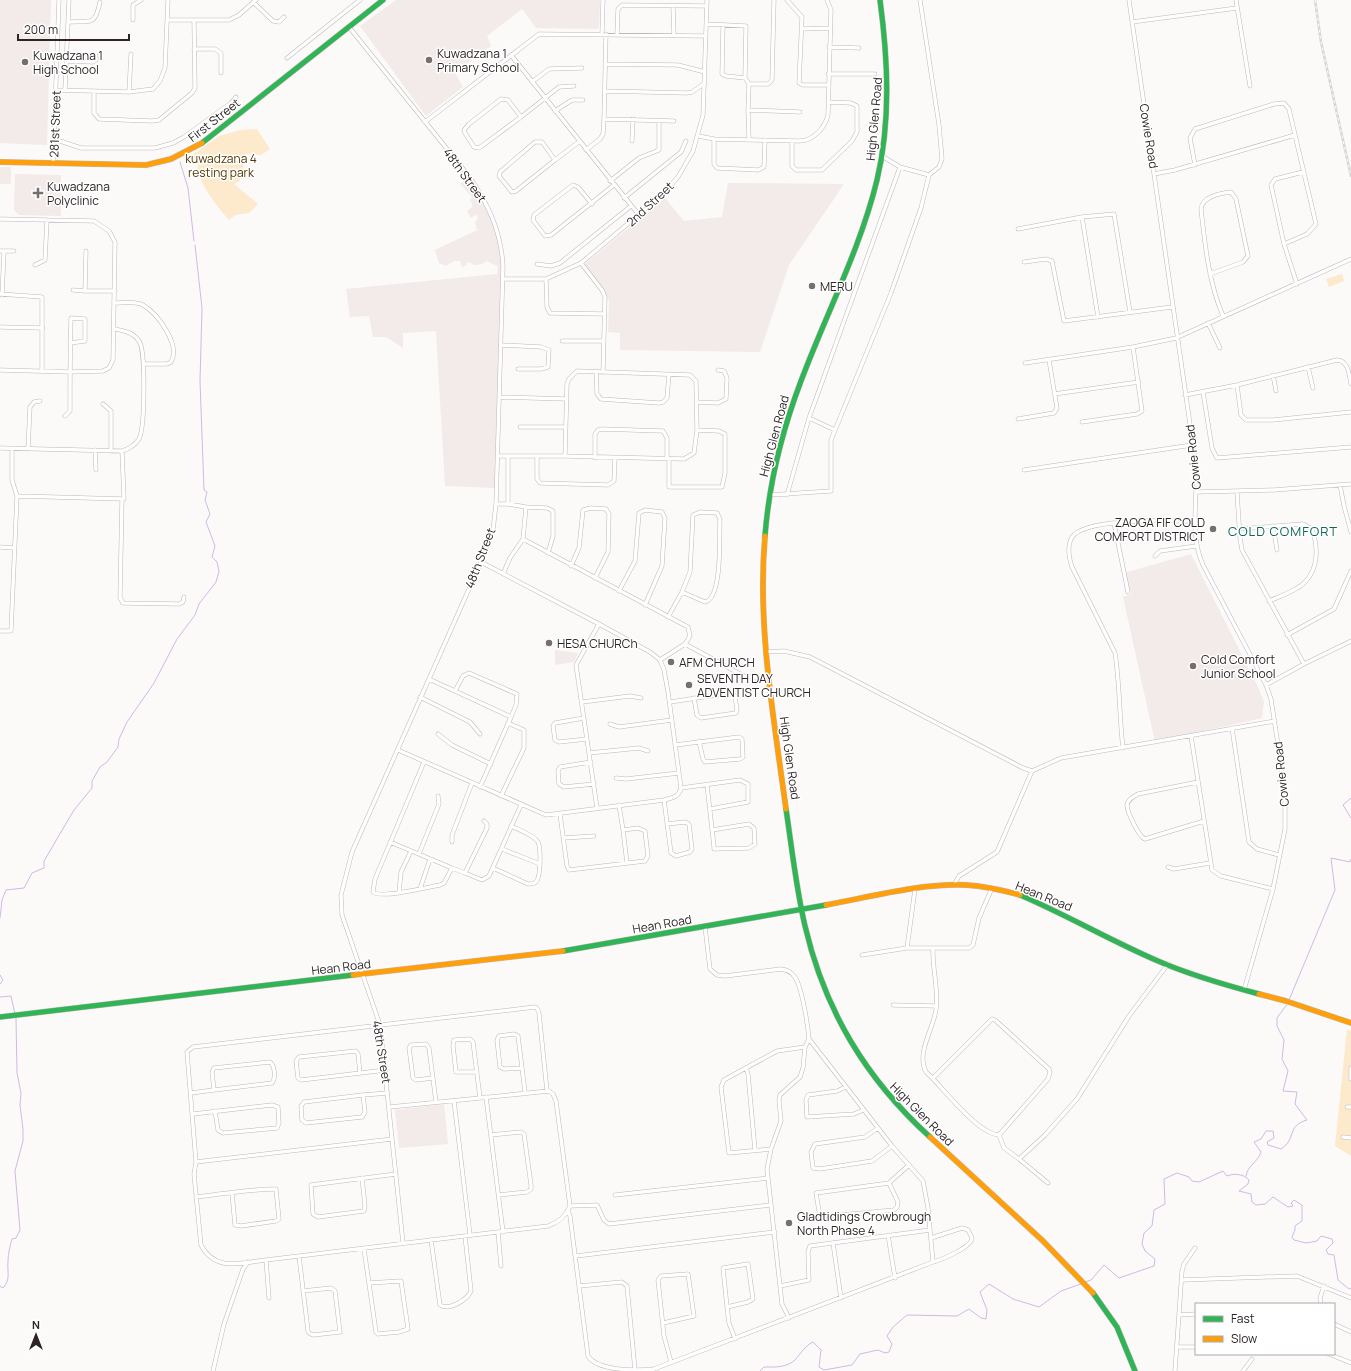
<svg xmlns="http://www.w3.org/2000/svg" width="1351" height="1371" font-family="Manrope,sans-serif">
<rect width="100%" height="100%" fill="#fcf9f9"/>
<path fill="#f3eaea" d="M0 0H51L47 145 0 143Z
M396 0H600L599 29 536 28 522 9 487 36 491 46 455 73 463 87 426 116 360 26Z
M451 155 467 174 491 211 501 255V351L495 488 445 486 436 331 403 333V348L386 337H373L369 316 350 317 346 289 497 274 498 266 486 261 482 264 475 265 468 262 465 266 462 267 460 261H454L446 266 439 263 435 250 477 230 475 223 478 218 476 214 471 218 467 211 473 206 470 200 472 197 460 184 467 179 448 158Z
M0 167H11V184H0Z
M15 174 61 175V216L19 215 14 210Z
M728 183 844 184 789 265 760 352 620 350V333L608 332 609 301 581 267 665 198 684 221 722 217Z
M1191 554 1257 685 1264 702 1262 718 1155 742 1123 597 1132 594 1127 584 1124 573Z
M555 650 578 653 574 662 555 665Z
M444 1104 448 1144 399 1148 395 1110Z"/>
<path fill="#fde9cc" d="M257 129 270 149 261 155 246 154 240 181 234 184 258 204 249 213 235 215 229 220C219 209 195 179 198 165L191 156 219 136 241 130Z
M1342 274 1344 281 1329 287 1326 279Z
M1347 1029 1351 1031V1156L1335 1146Z"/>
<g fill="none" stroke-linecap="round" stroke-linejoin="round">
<path stroke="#cfbae4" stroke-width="1" d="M180 162 188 188 194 241
M1351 798 1343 805 1351 818
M0 918 2 900 6 890 24 888 32 873 44 868V861L74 810 92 788V781L100 767 107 762 118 747 119 739 127 722 154 683 177 639 195 615 199 604 216 582 219 571 217 562 212 557 215 546 206 522 210 514 205 500 207 492 204 490 200 381 202 308 195 245
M0 975 3 980 0 984
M0 997 11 996 15 1014
M1289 1000 1335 890 1331 858 1350 862 1351 859
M1246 1176C1247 1166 1258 1162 1261 1152L1254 1142 1261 1139 1266 1131H1273L1274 1138 1267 1142 1268 1145 1281 1149C1297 1139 1286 1126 1307 1120L1295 1104 1297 1092 1283 1091 1288 1071 1282 1059 1284 1040 1277 1026V1018L1288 1003
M1085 1282 1091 1280 1104 1265 1119 1278 1154 1266 1155 1259 1145 1251 1142 1244 1144 1233 1152 1226 1154 1210 1165 1204 1164 1179 1177 1173 1189 1177 1192 1181 1199 1182 1223 1171 1227 1176C1234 1173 1244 1174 1249 1180L1248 1184 1239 1191 1251 1194 1252 1202 1256 1205 1265 1204 1273 1197 1288 1207 1293 1206 1291 1203 1294 1200 1302 1205V1221L1295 1226V1230L1292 1237 1294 1240 1306 1243 1317 1241 1321 1236 1332 1239 1333 1243 1326 1250 1328 1254 1334 1255 1338 1280 1349 1289 1351 1288
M0 1286 3 1288C11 1279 7 1273 8 1261 8 1254 10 1246 12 1239L16 1238 20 1230 15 1171 23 1141V1129L20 1105 21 1093 17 1073 16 1017
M760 1371 764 1367C775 1367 786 1368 795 1360 801 1353 805 1346 813 1342L821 1350 819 1367 824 1370 852 1365 860 1354 878 1350 885 1353 889 1352 892 1344 887 1336 893 1327 907 1315 957 1316 969 1309 981 1318 986 1319 987 1310 980 1292 989 1284 1013 1299 1039 1307 1061 1291 1081 1284"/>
<defs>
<path id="street" d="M774 0 772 80 768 84H749L748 110 800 112
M787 0 802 17 799 83 803 85H828
M920 0 939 125 942 159 939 167 929 175
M1129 0 1196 466C1198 499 1189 534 1203 565L1266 685 1271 699 1281 764 1285 802V829L1273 889 1244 990
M1236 0 1250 86
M253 2 273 21 279 22 284 17
M673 6 674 36
M133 20V5L141 0
M167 20H229L239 15 256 0
M69 22C91 21 95 26 100 2
M1132 22 1237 8
M707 24 746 26 745 78 749 84
M723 25 722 74 726 76 745 78
M349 27 468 175C488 203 501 231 503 266L496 504 493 530 481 562 352 852 341 895 342 915 380 1025 403 1243
M801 29 830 28
M602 34 603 0
M617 34 618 9 622 5 707 6
M829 47 859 48
M194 49H215L221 53V73
M511 55 639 215
M287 58 360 0
M67 61 93 62 96 60V56
M605 64 678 65 705 72
M828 74H875
M532 82 549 69 582 68
M56 90 129 92 153 89 160 81 165 68 168 0
M65 90 69 0
M605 91 687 93 692 92 705 83
M94 92V113L99 119 152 121 159 120 192 93 195 88 194 21
M129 92 131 54
M748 110 749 139
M555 111 572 100H583
M521 117 479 148 474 147 465 133 464 130 469 124 501 99 508 100 521 117 559 87 574 86
M604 119 674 121
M425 122 539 34 706 36
M698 136 714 139 799 141C813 141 825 128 828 115L831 10 827 0
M54 139 81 148H155L173 143 184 137 231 103 236 97
M714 139V164L717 168 758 170 764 167 765 140
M632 141 633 119
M792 141V166L796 170H822L852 141 857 132V106L851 103 828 102
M586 150 600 139 603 134 604 119 606 34
M882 156 900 167 929 175
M555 160 516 191 512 192 499 176 500 172 535 142H542L555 160 580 141
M53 164 59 0
M1195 165 1190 138 1195 129 1274 104 1284 103 1289 109 1295 135
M1154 174 1175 170 1295 135 1316 224 1307 234 1284 244
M610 181 639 158 659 150V121
M624 198 681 152 686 141
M592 204 578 187 573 185 534 215 533 220 545 236 551 235 614 185
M1082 217 1098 317
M0 219 94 221 109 231 115 242 113 360 109 368 103 371 70 372 0 370
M1018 229 1082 217 1114 214 1130 312
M0 251H14
M86 251 85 291H115
M1024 262 1046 259 1052 261 1064 321 1172 307
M581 263 602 290 605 297 603 371
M537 264 551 266 560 263 631 206
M35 265 45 260 47 220
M1210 274 1243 262 1248 256 1236 199 1231 192C1220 193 1202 197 1201 209 1205 246 1209 283 1223 316
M503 279H546L581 263 660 197 678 177 693 151 703 115 707 0
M546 279 547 307 550 313 605 314
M1297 284 1284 244 1271 185 1275 179 1303 172
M73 290 85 291
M0 294 42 297V371
M2 295 4 252
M115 303C123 303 136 301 143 305 158 314 181 345 171 362L167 364H144
M1208 323 1220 348
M0 327 43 328
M562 341H604
M501 345 541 347 549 350 548 367 541 369H518
M1025 363 1133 347 1176 338 1351 259
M1308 367 1313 388
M577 371 690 375 696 381 697 430 694 453 684 459 565 456 567 384 569 379Z
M596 371 597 394 601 399 659 403 663 402 667 398 669 374
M1273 375 1276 391
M1237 385 1241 415 1246 420H1273L1351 412
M1203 392 1212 448 1217 458 1351 447
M1054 394 1139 382
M1185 395 1237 385 1337 360C1349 361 1349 375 1351 384
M499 397 567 399
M696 402 718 403 726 399 727 378 724 371 718 370
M103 404 111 411V451
M65 416 70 411C70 380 70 349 71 318L85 319V341L70 343
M809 418 835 430
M1018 419 1054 413 1057 408 1049 360
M1082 422 1137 414 1142 411 1133 347
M520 427H566
M0 448 122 451C129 449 135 445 139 439 145 428 146 350 139 341 133 332 124 331 115 329
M28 449 30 407 34 402 40 401
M95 450 96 470
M498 456H565
M537 457V479L540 483 608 485 614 481 615 458
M595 458V434L598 430 602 429 663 431 667 438V459
M669 459V487H722L725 473V434L719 431 697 430
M1024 470 1192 445
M1340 485 1344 506 1351 532
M1197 492 1274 490 1351 484
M1237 492 1240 538 1242 550 1304 664 1266 685
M769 495 831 491V440L891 293 921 208 929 175
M787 495 809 418 900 167
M17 496 124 499 122 451
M122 500 120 598 123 603 179 604 183 602 184 597
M496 504H508L526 507 523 539 510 558 503 574
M508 504V456
M526 507 547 508 553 511V536L548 553
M1114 523 1128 592
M1273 526 1277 550
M1239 529 1303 524 1312 529C1318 546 1319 568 1305 582 1297 591 1280 596 1269 601
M523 539 688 627 690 636 685 644
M0 547 14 548
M1155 556 1160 551 1196 546
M571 566 579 548 583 510 591 508 606 509 609 514 608 552 595 578
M619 591 635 561 639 513 645 510 662 512 665 518 662 566 645 605
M668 617 682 592 690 572 693 515 700 512 717 513 720 519C719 535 723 598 705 602L682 592
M0 631H11L17 496 12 480V449
M1287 635 1334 609 1351 571
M766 652 784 651 810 657 1023 768 1032 771 1061 758 1275 721
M660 660 685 644 744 676 769 680
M1304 664 1351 641
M429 679 511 717 480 787
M455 691 463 676 469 673 517 694 516 705 511 717
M420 697 470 722 480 734
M582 702 630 696 641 698
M670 702 730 693 735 696 737 710 736 713 701 718 697 715 694 698
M584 718 555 723 553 726 555 740 559 742 587 739
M610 724 619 727 672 720
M1232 728 1249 842 1257 849 1279 855
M438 734 452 745 491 764
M1191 736 1212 870 1221 876 1273 889
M675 745 739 737 742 739 743 757 740 759 705 762 703 759 699 741
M1123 748C1119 716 1120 684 1115 653L1072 567C1069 558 1067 546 1072 537 1086 517 1171 521 1195 521
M398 750 546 815 664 800C672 798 679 797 681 788L668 692 664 670 660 660 650 652 599 624 481 562
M589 753 639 748 648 751
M591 762 560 767 558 771 559 784 564 787 594 784
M616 778 626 779 679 773
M1198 782 1138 794C1133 797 1128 799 1127 805 1127 812 1139 837 1145 839L1204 821
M707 785 714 847V849L749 848 755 844 754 828 749 824 712 830
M681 788 740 780 748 784V802L710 809
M501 796 524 748V730L508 723
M664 800 671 853 676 856 690 852 692 849 689 824 685 822 667 824
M597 808 576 665 599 624
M560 814 567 866 569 870 645 861 648 856 645 831 638 828 623 830 619 805
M623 830 627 863
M564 838 594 836
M390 842 452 868 444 883 440 885C429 887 380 899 373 892L375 879 424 762
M452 842V835L472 783
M502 849 540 864
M419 854 439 804 438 796
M1168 867 1174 869 1210 863
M452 868 465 873 487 828V824L484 821
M493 868 528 884C531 884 534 884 536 882 541 877 541 848 538 842 534 835 519 830 511 826
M465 873 482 880 489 876 521 805
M954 885 959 876 997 852 1032 771
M420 889 430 859
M399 892 401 872 411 851
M907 948 915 889
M933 948C932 968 939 990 936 1010 933 1030 916 1053 926 1072 944 1088 976 1133 999 1135L1004 1148 1019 1159 1045 1135 1077 1099 1129 1016 1168 964
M862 955 907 948H969L973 945 979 918 992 888
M893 1005 936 1006
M270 1062C275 1066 276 1078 272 1083L214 1090 212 1072 214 1068Z
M522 1068 504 1069 500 1067 497 1040 499 1036 514 1034 518 1036 525 1092
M746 1068 748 1074 755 1150
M1351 1068V1079
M477 1072H456L453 1046 454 1040 470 1039 473 1042 480 1098
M360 1073 358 1054 356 1051 299 1057 296 1061 298 1078 301 1080 386 1070
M433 1078 416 1080 413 1078 409 1048 411 1045 426 1044 429 1048 436 1102
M933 1078 992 1019 995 1020 1049 1069 1050 1072 1048 1079 999 1135
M846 1087 837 1091 808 1095 806 1100 807 1117 854 1114 863 1110
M191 1093 214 1090
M363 1095 365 1112 362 1117 306 1123 302 1120 301 1106 304 1102Z
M363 1095 388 1093
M486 1097 503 1232
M454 1101 470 1235
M390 1107 549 1091 553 1094 556 1101 570 1206C566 1216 557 1223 548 1226L266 1260C241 1263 215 1272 201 1245L194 1174 196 1162 392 1139
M1347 1107H1351
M193 1114 272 1105 278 1107 279 1123 277 1128 223 1133 218 1130 215 1111
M878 1128 865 1137 815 1144 811 1152 813 1168 820 1169 872 1161 892 1146
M491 1135 521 1132 524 1134 531 1185V1189L527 1192 499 1195
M1343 1137 1351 1138
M771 1149 729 1153 721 1087 724 1080 777 1051 805 1047
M1019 1159 1048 1183
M196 1162 187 1052 193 1047 535 1007 537 1008 539 1013 547 1091
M362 1178 365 1206 364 1211 318 1217 313 1214 311 1185 396 1174
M889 1183 898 1202 897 1207 894 1210 820 1217 816 1193 889 1183 909 1165
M615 1195 768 1178
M196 1197C222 1194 250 1189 276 1189L279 1219 276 1221 241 1226 235 1225 232 1193
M570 1206 597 1205 604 1220 609 1224 771 1205
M568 1211 570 1216 588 1356C597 1371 637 1371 654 1369L933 1262 928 1208 923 1181 892 1146 809 1039C808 1027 802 985 794 976 791 971 786 970 781 969L725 976 717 975 710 969 705 927
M498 1232 501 1266
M888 1235 895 1278
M931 1238 962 1228 968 1230 972 1238C972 1247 941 1260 933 1262
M431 1240 440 1305C449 1311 467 1300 471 1291L465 1236
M833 1243 841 1298
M364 1249 376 1332 378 1334 399 1332 408 1329 401 1281 369 1283
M299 1256 308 1331 309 1333 313 1335 340 1332 335 1291 331 1288 303 1291
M576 1256 775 1232
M266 1260 269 1298
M748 1264 753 1299 748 1302 727 1307 723 1268Z
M1182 1280 1297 1276 1351 1298
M579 1286 622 1282 627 1286 635 1370
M780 1286 809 1280 808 1252 810 1246 930 1230
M1321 1304 1320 1298 1324 1286
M727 1307 729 1323 735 1339
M1179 1315 1196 1314
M789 1318 782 1304 767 1169 771 1149 781 1121 779 1100 780 1095 800 1077 803 1068 805 1047 809 1039
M663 1323 694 1316 688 1274 661 1276 658 1280 664 1336 671 1362
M1334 1324 1351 1332
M1177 1347H1196
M1329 1354 1351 1363
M213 1371 224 1324 243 1269 248 1262
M1175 1371 1182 1271 1184 1264 1195 1248
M1243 1371 1252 1359"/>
<path id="fast" d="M202 143 383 0
M765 536C769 483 782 431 801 381 826 314 860 250 877 180 891 121 888 60 880 0
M786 809C792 849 796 888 805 926 825 1011 866 1079 930 1137
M1020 895C1067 915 1111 941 1158 961 1190 975 1225 985 1259 994
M563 951 826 905
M0 1017 353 975
M1093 1293 1117 1327 1135 1371"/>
<path id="slow" d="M0 162 146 165 171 159 202 143
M765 536C757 627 774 719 786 809
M826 905C870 897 921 883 966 885 984 886 1002 890 1020 895
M353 975 563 951
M1259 994 1286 1001 1351 1023
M930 1137 1043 1241 1093 1293"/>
</defs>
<use href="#street" stroke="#beb8b9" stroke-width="4.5"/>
<use href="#fast" stroke="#beb8b9" stroke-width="6"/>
<use href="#slow" stroke="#beb8b9" stroke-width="6"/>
<use href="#street" stroke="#fffefe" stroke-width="3.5"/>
<use href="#fast" stroke="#30b455" stroke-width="5"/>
<use href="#slow" stroke="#ff9f0a" stroke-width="5"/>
<defs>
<path id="rail" d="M1315 0 1321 42 1351 176"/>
</defs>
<use href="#rail" stroke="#d7d5d5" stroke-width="2.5"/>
<use href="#rail" stroke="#fff" stroke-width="1" stroke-dasharray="3" stroke-linecap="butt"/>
</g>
<g fill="#766f6f" stroke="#fff" stroke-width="1.5">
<circle cx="429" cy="60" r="4"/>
<circle cx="25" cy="62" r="4"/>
<path d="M36 187h4v4h4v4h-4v4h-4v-4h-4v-4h4z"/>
<circle cx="812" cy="286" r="4"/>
<circle cx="1213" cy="529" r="4"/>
<circle cx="549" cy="643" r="4"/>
<circle cx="671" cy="662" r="4"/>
<circle cx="1193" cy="666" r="4"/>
<circle cx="689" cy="685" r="4"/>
<circle cx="789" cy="1223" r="4"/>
</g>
<g text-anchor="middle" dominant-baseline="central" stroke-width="3" stroke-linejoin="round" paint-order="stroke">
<g font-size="12" fill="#2e2425" stroke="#fff" text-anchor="start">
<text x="437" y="53">Kuwadzana 1<tspan x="437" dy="14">Primary School</tspan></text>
<text x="33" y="55">Kuwadzana 1<tspan x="33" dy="14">High School</tspan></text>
<text x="47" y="186">Kuwadzana<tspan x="47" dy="14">Polyclinic</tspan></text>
<text x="820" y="286">MERU</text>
<text x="1205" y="522" text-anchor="end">ZAOGA FIF COLD<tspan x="1205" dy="14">COMFORT DISTRICT</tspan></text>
<text x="557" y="643">HESA CHURCh</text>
<text x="1201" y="659">Cold Comfort<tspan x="1201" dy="14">Junior School</tspan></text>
<text x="679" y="662">AFM CHURCH</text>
<text x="697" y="678">SEVENTH DAY<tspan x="697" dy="14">ADVENTIST CHURCH</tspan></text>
<text x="797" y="1216">Gladtidings Crowbrough<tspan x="797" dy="14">North Phase 4</tspan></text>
</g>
<g font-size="12" fill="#2e2425" stroke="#fff">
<text transform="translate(874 119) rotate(-85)">High Glen Road</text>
<text transform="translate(214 120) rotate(-38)">First Street</text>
<text transform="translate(55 124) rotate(-88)">281st Street</text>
<text transform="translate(1149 136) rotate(81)">Cowie Road</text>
<text transform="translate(465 175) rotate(54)">48th Street</text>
<text transform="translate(650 204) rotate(-43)">2nd Street</text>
<text transform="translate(774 436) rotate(-75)">High Glen Road</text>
<text transform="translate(1193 457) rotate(-96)">Cowie Road</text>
<text transform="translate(480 558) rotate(-69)">48th Street</text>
<text transform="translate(790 758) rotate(82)">High Glen Road</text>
<text transform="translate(1281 774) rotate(-96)">Cowie Road</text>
<text transform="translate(1044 896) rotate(22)">Hean Road</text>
<text transform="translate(662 924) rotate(-10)">Hean Road</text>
<text transform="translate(341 967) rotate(-7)">Hean Road</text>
<text transform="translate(382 1052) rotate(81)">48th Street</text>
<text transform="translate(922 1114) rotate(45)">High Glen Road</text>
</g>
<g font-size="12" fill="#533906" stroke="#fff">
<text x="221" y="158">kuwadzana 4<tspan x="221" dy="14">resting park</tspan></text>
</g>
<g font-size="13" letter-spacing="1" fill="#0f6657" stroke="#fff">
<text x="1283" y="531">COLD COMFORT</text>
</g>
</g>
<rect x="1195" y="1303" width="140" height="52" fill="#ffffff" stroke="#aba7a8"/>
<rect x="1203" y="1316" width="20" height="6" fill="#30b455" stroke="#aba7a8"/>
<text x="1231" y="1323" font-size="12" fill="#2e2425">Fast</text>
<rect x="1203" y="1336" width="20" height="6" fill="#ff9f0a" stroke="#aba7a8"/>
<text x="1231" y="1343" font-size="12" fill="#2e2425">Slow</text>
<g transform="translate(36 1335)" stroke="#ffffff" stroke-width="3" paint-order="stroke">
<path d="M0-3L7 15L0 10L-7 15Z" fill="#2e2425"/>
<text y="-6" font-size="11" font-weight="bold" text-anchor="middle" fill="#2e2425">N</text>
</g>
<path d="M18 34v6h111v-6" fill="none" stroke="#2e2425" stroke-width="2"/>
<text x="24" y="34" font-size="12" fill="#2e2425" stroke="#ffffff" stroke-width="3" paint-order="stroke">200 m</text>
</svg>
